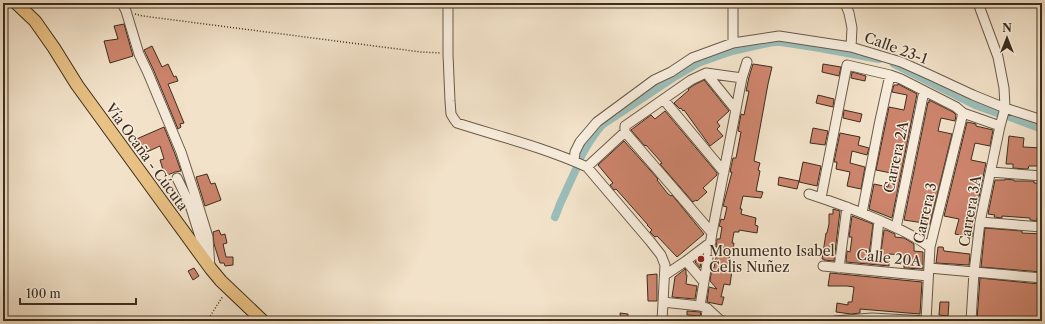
<svg xmlns="http://www.w3.org/2000/svg" width="1045" height="324" font-family="'Libre Caslon Text',serif">
<rect width="100%" height="100%" fill="#f2e2c9"/>
<filter id="stains"><feTurbulence type="fractalNoise" baseFrequency=".005" numOctaves="4"/><feColorMatrix values="0 0 0 0 .2 0 0 0 0 .09 0 0 0 0 .02 0 0 0 .5 -.17"/></filter>
<radialGradient id="worn" r=".72"><stop offset=".6" stop-color="#630" stop-opacity="0"/><stop offset="1" stop-color="#630" stop-opacity=".3"/></radialGradient>
<g fill="none" stroke-linecap="round" stroke-linejoin="round">
<path stroke="#9bbdb8" stroke-width="8" d="M894 64 975 105 1000 114
M1007 116 1042 129
M579 160C586 147 592 136 602 125L676 76 698 63 732 51 763 44 773 42H781L820 48 879 59
M555 217 560 204 577 167"/>
</g>
<path fill="#cc846c" stroke="#3c2e1e" d="M124 24 133 56 110 63 104 41 118 39 114 26Z
M152 46 162 67 168 64 174 77 176 76 178 81 168 84 184 123 180 124 181 127 178 129 154 71 145 52 144 50Z
M753 64 772 67 768 84 754 161 760 163 758 170 760 171 756 191 763 192 761 198 743 196 740 209H742L741 214 756 218 755 225 758 226 757 233 739 230V232H734L732 243H734L733 250H732V253H730L728 265H731L730 270H732L730 285 724 284 721 297H724L722 305 707 302 709 287 717 289 710 281 712 267 714 268 718 247H716L717 239H720L722 227 719 226 721 219 724 220 727 207 723 206 732 172H730L733 158H736L741 132 738 131 741 114 744 115 749 91H746L749 77Z
M823 64 841 67 839 76 822 72Z
M852 72 866 76 865 81 851 78Z
M704 80 729 111 717 122 720 126 717 129 723 136 710 146 684 110 683 111 681 108 680 109 674 103 689 90 688 89 694 85Z
M898 84 917 94 892 218 869 209 874 184 888 187 891 173 876 170 889 107 904 110 907 95 892 92 894 85H898Z
M818 95 834 99 833 107 816 103Z
M929 100 953 112 956 115 955 121 941 118 938 131 952 134 930 224 904 220 928 102 929 103Z
M844 110 862 114 860 122 843 118Z
M665 111 717 173V175L703 188 707 192 697 201 696 200 693 202 660 164 662 163 646 145 645 146 631 130 651 115 655 119Z
M967 122 976 124V126L993 130 990 146 975 143 971 160 986 163 974 221 972 237 955 234 959 219 944 216Z
M164 127 175 154 181 171 175 172 165 176 160 160 164 159 160 146 140 155 132 141Z
M813 128 828 131 825 145 810 143Z
M840 133 860 137 858 145 869 148 867 155 852 151 850 163 865 167 861 189 847 186 850 172 836 169 837 162H834Z
M1009 136 1024 138 1023 147 1042 148V166H1029L1028 169H1025L1013 168V164H1006Z
M624 141 658 179 657 180 668 194 671 196 672 195 704 234 677 257 657 236 655 237 650 232 652 230 647 225H648L616 189 614 190 610 185 613 183 598 165Z
M803 162 821 166 817 186 799 182Z
M207 174 211 184 215 183 221 200 205 206 196 177Z
M779 177 799 181 797 189 778 185Z
M1005 179 1014 180V181H1034V183H1042V219L1037 218V221L1030 220V218L1002 216V218L994 217 995 215 988 214 995 180H1005Z
M833 209 840 211 834 261 824 260V259H822L826 233H827L829 224V214H833Z
M852 216 873 224 869 255 871 261 875 262 878 261 880 259 884 230H886L895 234V237L904 238 914 244V251L923 252V269L904 268V259L901 257V255L889 254V266L846 262 847 251 850 252 852 237H849Z
M985 228 1022 231V233L1042 234V272L981 267Z
M219 230 221 235 225 234 227 243 223 244 226 257H233V265L225 266 224 263H220L214 244 213 232Z
M938 247H943L944 251 970 254 969 265 936 263Z
M702 256 700 268 695 262Z
M194 268 199 276 193 280 188 271Z
M685 269 686 270V275H687L686 284 697 286 695 299 672 297 675 277Z
M830 273 922 282 920 314 860 309V313L851 314 836 312 837 303 848 305V302H852L854 287 847 286H828Z
M657 274V301H648L647 275Z
M980 278 1039 284V285H1042V321L1018 319V321H998L977 319Z
M940 302H949L948 316 939 315Z
M687 311 701 312 700 316 687 315Z
M620 313 628 314V321L621 320Z"/>
<g fill="none" stroke-linecap="round" stroke-linejoin="round">
<defs>
<path id="minor" d="M122 3 126 11 139 54 148 73 181 152 195 195 208 237 210 268
M448 3V54L450 101 451 114 454 119 457 123C501 137 546 148 587 167L650 241 661 255 665 265 662 321
M845 3 849 13 852 28 851 47
M733 43V3
M706 73 736 110
M664 100 724 172
M625 132 712 233
M574 161 575 152 580 142 597 122 654 80 671 72 692 58 733 43 779 36 851 47 901 62 930 75 973 95 1005 108 1042 120
M587 167 625 132V126L691 80 706 73 742 78
M991 172 1042 176
M177 178 190 205 201 240 208 249
M809 194C834 202 858 211 881 221 899 229 915 236 930 247
M821 198 847 65 890 75 901 79 956 107 963 113 1000 126
M862 213 879 125 890 75
M980 222 1042 227
M896 228 924 91
M875 256 879 220
M686 261 704 282
M823 266 928 276
M839 268 847 207
M929 268 1042 278
M665 275 686 261 711 242
M663 302 700 306 707 308 721 321H724
M700 306 712 233 742 78 747 62
M706 321 707 308
M835 321 872 318 927 321
M926 321 930 247 963 113
M971 321 974 272 980 222 1000 126 1005 108 1004 88 998 57 978 3"/>
<path id="major" d="M16 3 35 21 54 48 77 85 211 269 221 281 263 321"/>
</defs>
<use href="#minor" stroke="#6a5b49" stroke-width="11"/>
<use href="#major" stroke="#3c2e1e" stroke-width="14"/>
<path stroke="#3c2e1e" stroke-width="1.5" stroke-dasharray="1 2" stroke-linecap="butt" d="M135 14 143 16 421 52 441 53
M207 321 223 296"/>
<use href="#minor" stroke="#f7ecdc" stroke-width="9"/>
<use href="#major" stroke="#e9c184" stroke-width="12"/>
</g>
<circle fill="#8f2418" stroke="#f7ecdc" stroke-width="1.5" cx="701" cy="259" r="4"/>
<g text-anchor="middle" dominant-baseline="central" stroke-width="3" stroke-linejoin="round" paint-order="stroke">
<g font-size="14" fill="#3c2e1e" stroke="#f7ecdc">
<text transform="translate(896 48) rotate(20)">Calle 23-1</text>
<text transform="translate(147 157) rotate(54)">Vía Ocaña - Cúcuta</text>
<text transform="translate(896 157) rotate(-78)">Carrera 2A</text>
<text transform="translate(970 211) rotate(-80)">Carrera 3A</text>
<text transform="translate(925 213) rotate(-77)">Carrera 3</text>
<text transform="translate(889 258) rotate(6)">Calle 20A</text>
</g>
<g font-size="14" fill="#3c2e1e" stroke="#f7ecdc" text-anchor="start">
<text x="709" y="251">Monumento Isabel<tspan x="709" dy="16">Celis Nuñez</tspan></text>
</g>
</g>
<rect width="1045" height="324" fill="none" stroke="#f2e2c9" stroke-width="16"/>
<rect x="4" y="4" width="1037" height="316" fill="none" stroke="#3c2e1e" stroke-width="2"/>
<rect x="8" y="8" width="1029" height="308" fill="none" stroke="#3c2e1e"/>
<g transform="translate(1007 38)" stroke="#f7ecdc" stroke-width="3" paint-order="stroke">
<path d="M0-3L7 15L0 10L-7 15Z" fill="#3c2e1e"/>
<text y="-6" font-size="11" font-weight="bold" text-anchor="middle" fill="#3c2e1e">N</text>
</g>
<path d="M20 298v6h116v-6" fill="none" stroke="#3c2e1e" stroke-width="2"/>
<text x="26" y="298" font-size="12" fill="#3c2e1e" stroke="#f7ecdc" stroke-width="3" paint-order="stroke">100 m</text>
<rect width="100%" height="100%" filter="url(#stains)"/>
<rect width="100%" height="100%" fill="url(#worn)"/>
</svg>
